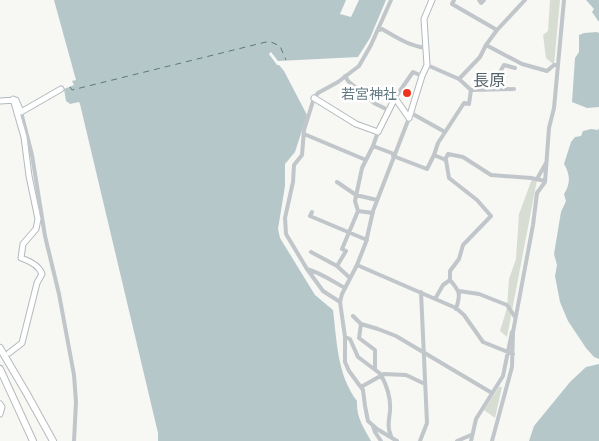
<svg xmlns="http://www.w3.org/2000/svg" width="599" height="441" font-family="'Titillium Web','Noto Sans JP',sans-serif">
<rect width="100%" height="100%" fill="#f7f7f4"/>
<path fill="#d8ddd3" d="M550 0H560L554 65 546 58 543 35 548 31Z
M532 179 537 180 507 337 500 331 507 308 509 279 516 259 519 214Z
M499 387H502L495 418 484 410Z"/>
<path fill="#b6c7c9" d="M54 0H346L340 14 351 17 359 0H386L370 38 358 57 278 61 271 52 269 54 277 65H279L284 71 307 115 295 152 285 164V186L278 229 280 238 315 295 333 310C337 342 337 374 357 401 356 417 364 428 371 441H158V433L80 104 79 102 70 104 66 101 64 89 74 85 72 81 76 80Z
M586 0H599V22L592 12 594 9Z
M597 32 599 33V107L587 108 572 102 575 58 579 52V35L584 33Z
M599 128V359L594 357 586 348 568 321 560 302 555 276 557 265 554 254 561 212 566 201 564 194C571 183 570 174 564 164L571 142 575 137 581 136 583 131 591 129 598 130Z
M599 364V441H529L534 426 570 382 586 367Z"/>
<g fill="none" stroke-linecap="round" stroke-linejoin="round">
<path stroke="#5b787c" stroke-width="1" stroke-dasharray="6 5" stroke-linecap="butt" d="M70 87 72 90 266 42H271L280 46 286 60"/>
<defs>
<path id="secondary" d="M314 98 356 124 378 132 395 98 409 118
M0 101 16 100 21 112 61 89
M409 118 422 76 427 65 424 19 432 0
M9 353 22 343 37 283 42 274C39 265 30 261 21 258L23 244 36 229 38 219 29 176 24 137 13 99
M0 404 2 407 0 414"/>
<path id="motorway" d="M0 348 27 394 53 441
M0 369 33 441"/>
</defs>
<use href="#secondary" stroke="#b2babe" stroke-width="7"/>
<use href="#motorway" stroke="#b5babd" stroke-width="8"/>
<path stroke="#c0c6c9" stroke-width="4" d="M391 0 371 45 359 66 338 82 318 93 314 98 304 130 302 155 294 165 293 182 285 218 286 234 307 269 323 291 340 302 342 294 357 265 366 242 373 211 409 118
M454 0 452 4 497 30
M479 0 481 3 484 0
M377 31 382 29C396 37 409 46 426 48
M486 45 497 30 525 0
M427 65 459 79 471 90
M345 76 348 81 374 103 388 110
M459 79 480 57 486 45 522 64 547 71 554 65H557
M490 89 504 65 515 68
M471 90 514 89
M395 98 413 72 422 76
M21 112 32 155 45 236 59 294 74 375 76 402 74 441
M411 113 445 132
M304 134 366 160
M373 146 394 154
M434 155 438 143 464 103 469 104 471 90
M393 156 427 169 434 155 446 160 449 178 477 200 491 216 463 245 459 259 450 271V280C460 292 461 293 456 309
M445 160 448 154 463 157 491 175 531 178 545 181
M537 179 546 163
M337 182 356 195 377 200
M358 211 373 213
M312 212 310 216 367 240
M311 252 337 266 350 278
M357 265 456 308 464 315 483 342 513 354
M337 266 346 251 342 249 358 211 355 201 362 168 373 146 378 132
M307 269C321 273 332 281 345 288
M459 291 479 294 507 305 515 317
M435 299 443 285 450 280
M340 302 345 337V362L349 371 363 390 365 406 368 421 377 429 397 441
M353 316 361 324 378 329 396 336 492 393
M361 324 359 338 375 350V369
M345 337 350 339 358 357 382 375
M381 375C387 386 391 398 390 411 389 420 387 427 391 436
M361 387 384 374 406 375 425 384
M373 426 375 432 381 441
M420 441 427 423 421 292
M457 441 471 435
M471 441 476 419 503 376 512 332
M492 441 512 367 513 332 533 225 537 193 545 182 549 128 554 108 564 0"/>
<use href="#secondary" stroke="#fff" stroke-width="5"/>
<use href="#motorway" stroke="#fff" stroke-width="6"/>
</g>
<circle fill="#ed321e" stroke="#fff" stroke-width="2" cx="407" cy="93" r="5"/>
<g text-anchor="middle" dominant-baseline="central" stroke-width="5" stroke-linejoin="round" paint-order="stroke">
<g font-size="14" fill="#607781" stroke="#fff" text-anchor="end">
<text x="397" y="93">若宮神社</text>
</g>
<g font-size="16" fill="#53646b" stroke="#fff">
<text x="489" y="80">長原</text>
</g>
</g>
</svg>
